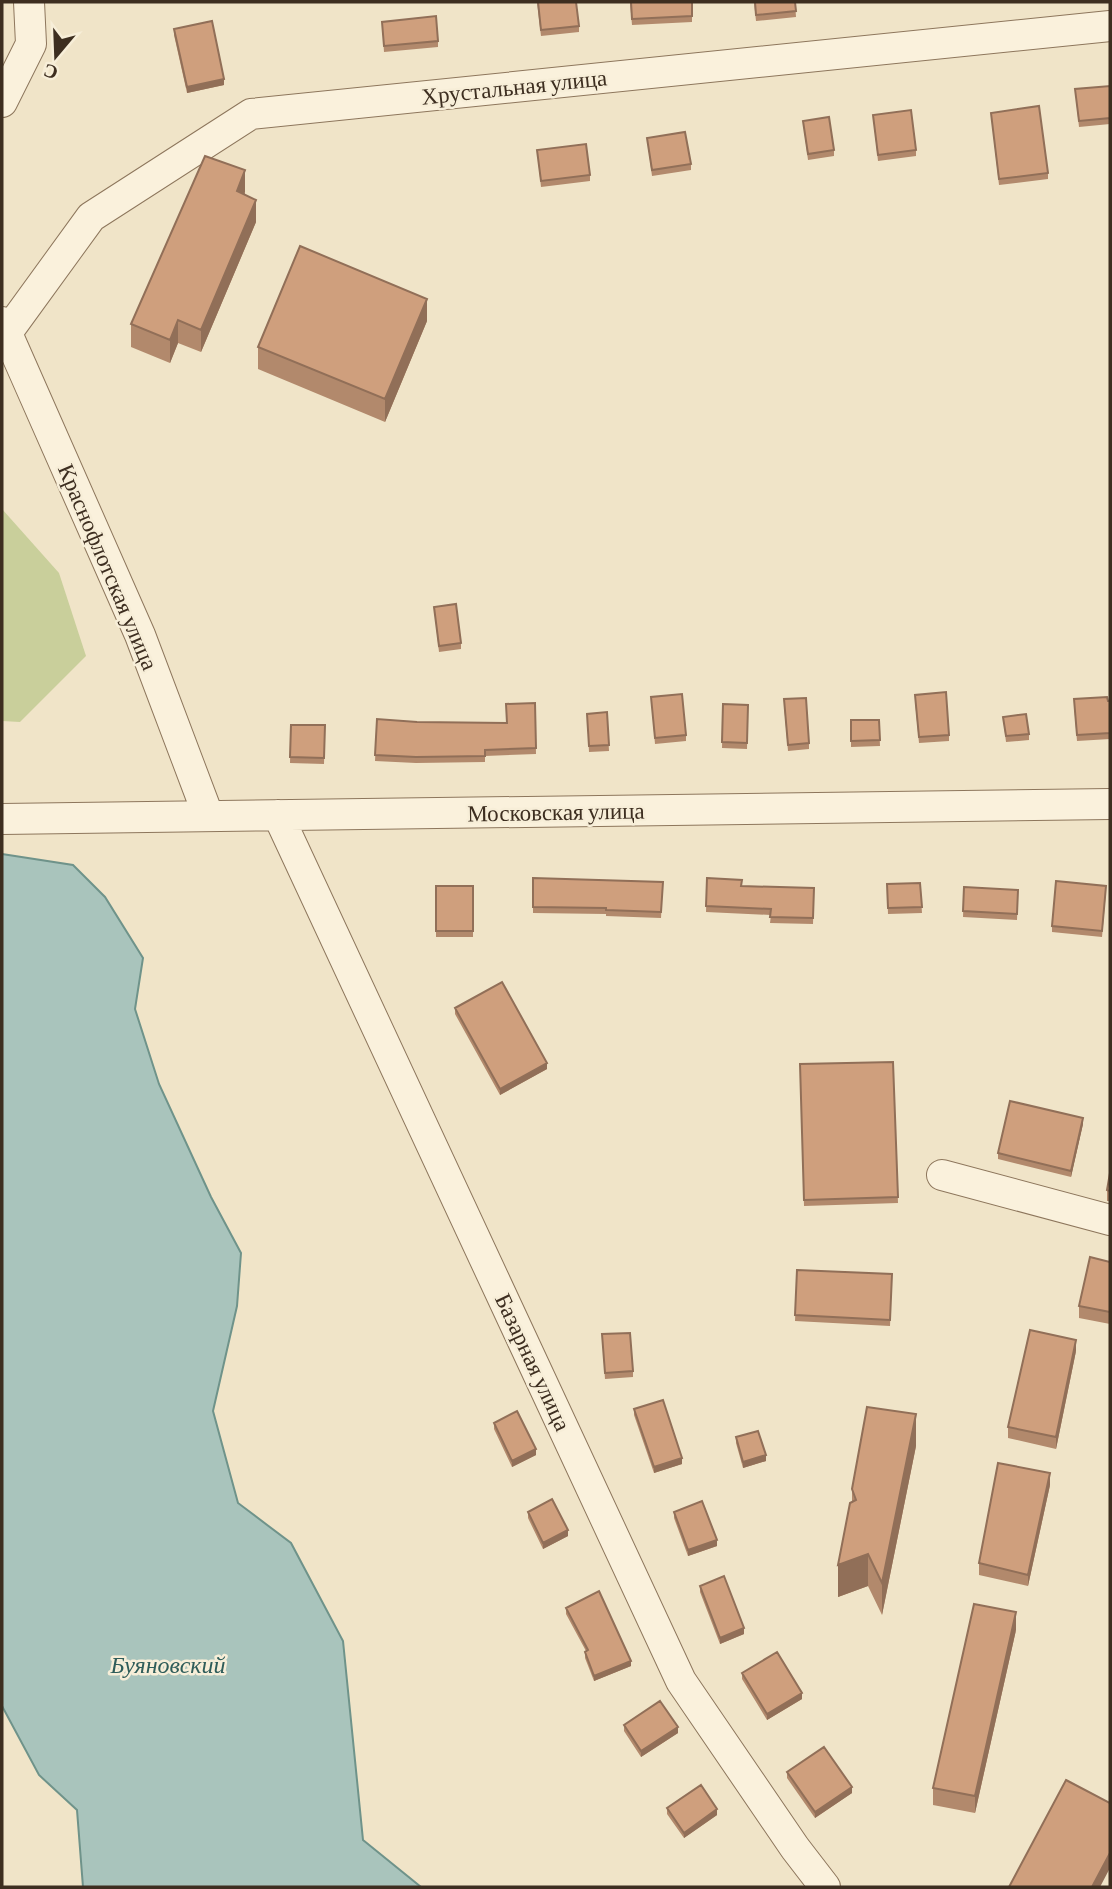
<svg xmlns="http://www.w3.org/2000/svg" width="1112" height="1889" font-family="'Crimson Pro',serif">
<rect width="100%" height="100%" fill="#f0e4c8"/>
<path fill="#c9cf9b" d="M2 509 59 573 86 656 20 722 2 721Z"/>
<path fill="#a9c4bc" stroke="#6f938a" stroke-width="2" d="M2 854 73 865 105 897 143 958 135 1009 159 1084 211 1197 241 1253 237 1306 213 1411 238 1503 291 1543 343 1641 363 1840 421 1887H83L77 1810 39 1775 2 1706Z"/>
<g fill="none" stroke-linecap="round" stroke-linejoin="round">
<defs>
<path id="minor" d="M2 102 31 44 29 2
M2 322 140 635 208 815
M6 334 91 217 251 114 1110 26
M278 815 681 1681 795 1848 825 1887
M2 819 1110 804
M942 1175 1110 1220"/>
</defs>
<use href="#minor" stroke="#8d765c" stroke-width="32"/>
<use href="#minor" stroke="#faf1dc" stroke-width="30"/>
</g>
<path fill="#b2896c" d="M537 2 579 26V32L541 36Z
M630 2H692V22L632 25Z
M754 2H795L796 17 756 21Z
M382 22 438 41V47L384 52Z
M174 29 224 85 187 93 174 35Z
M1110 86V124L1079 127 1075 89Z
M991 113 1048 173V179L999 185Z
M873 115 916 150V156L878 161Z
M803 121 834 150V156L808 160Z
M647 138 691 164V170L652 176Z
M537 150 590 175V181L541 187Z
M245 192V195L256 222 201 352 178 343 170 363 131 347V324Z
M427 321 385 422 258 369V347Z
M434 607 461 643V649L439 652Z
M651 697 686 735V741L655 744Z
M915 701 949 735V741L919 743Z
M1108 701H1110V739L1077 741 1074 705Z
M535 703 536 754 485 756V762L416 763 375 761 377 719 417 722 507 723Z
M723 704 748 705 747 749 722 748Z
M784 705 809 743V749L788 751Z
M607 712 609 751 589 752 587 714Z
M1003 717 1029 734V740L1006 742Z
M851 720H879L880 746 851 747Z
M291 725H325L324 764 290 763Z
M533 878 663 882 661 918 606 916V914L533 913Z
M707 878 742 886 814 888 813 924 770 923 771 915 706 912Z
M920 883 922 913 888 914 887 884Z
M436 886H473V937H436Z
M964 887 1018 890 1017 920 963 917Z
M1106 892 1102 937 1052 932V926Z
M455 1008 547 1069 500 1095 455 1014Z
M893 1062 898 1203 804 1206 800 1064Z
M1083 1124 1071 1177 998 1159V1153Z
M1110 1173V1201H1107V1190Z
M1110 1262V1324L1079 1318V1306Z
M797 1270 892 1274 890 1326 795 1321Z
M602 1334 633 1371V1377L605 1379Z
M1076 1351 1056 1449 1008 1438V1427Z
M634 1409 682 1464 654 1473 634 1415Z
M494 1423 536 1455 512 1467 494 1429Z
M736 1437 766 1461 743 1468 736 1443Z
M916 1446 882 1615 868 1586 838 1597 852 1502V1489Z
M1050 1485 1028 1586 979 1575V1563Z
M528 1512 568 1536 543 1549 528 1518Z
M674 1512 717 1546 688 1556 674 1518Z
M700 1586 744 1634 720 1644 700 1592Z
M566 1608 631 1666 594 1681 585 1658V1652L586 1651 566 1614Z
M1016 1630 975 1813 933 1805V1788Z
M742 1673 802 1699 767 1720 742 1679Z
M624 1725 678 1733 641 1757 624 1731Z
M787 1772 852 1793 815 1818 787 1778Z
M667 1808 717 1815 684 1838 667 1814Z"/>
<path fill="#916f58" d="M224 79V85L187 93V87Z
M245 170V192L237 214V191Z
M256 200V222L201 352V330Z
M427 299V321L385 422V399Z
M178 320V343L170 363V340Z
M547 1063V1069L500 1095V1089Z
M1083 1118V1124L1071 1177V1171Z
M1076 1340V1351L1056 1449V1437Z
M916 1414V1446L882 1615V1583Z
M536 1449V1455L512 1467V1461Z
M766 1455V1461L743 1468V1462Z
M682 1458V1464L654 1473V1467Z
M1050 1473V1485L1028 1586V1575Z
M568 1530V1536L543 1549V1543Z
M717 1540V1546L688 1556V1550Z
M868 1554V1586L838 1597V1565Z
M1016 1612V1630L975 1813V1796Z
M744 1628V1634L720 1644V1638Z
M631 1661V1666L594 1681V1676Z
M802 1693V1699L767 1720V1714Z
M678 1727V1733L641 1757V1751Z
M852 1787V1793L815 1818V1812Z
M717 1809V1815L684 1838V1833Z
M1110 1853V1868L1100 1887H1092Z"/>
<path fill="#cf9f7d" stroke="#916f58" stroke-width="2" d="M538 2H576L579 26 541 30Z
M631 2H692V16L632 19Z
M755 2H795L796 11 756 15Z
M436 16 438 41 384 46 382 22Z
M212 21 224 79 187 87 174 29Z
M1110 86V118L1079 121 1075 89Z
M1039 106 1048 173 999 179 991 113Z
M911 110 916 150 878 155 873 115Z
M829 117 834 150 808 154 803 121Z
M685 132 691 164 652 170 647 138Z
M586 144 590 175 541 181 537 150Z
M205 156 245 170 237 191 256 200 201 330 178 320 170 340 131 324Z
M300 246 427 299 385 399 258 347Z
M456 604 461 643 439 646 434 607Z
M946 692 949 735 919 737 915 695Z
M682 694 686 735 655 738 651 697Z
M1107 697 1108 701H1110V733L1077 735 1074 699Z
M806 698 809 743 788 745 784 699Z
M535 703 536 748 485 750V756L416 757 375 755 377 719 417 722 507 723 506 704Z
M723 704 748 705 747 743 722 742Z
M607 712 609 745 589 746 587 714Z
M1026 714 1029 734 1006 736 1003 717Z
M851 720H879L880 740 851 741Z
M291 725H325L324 758 290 757Z
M533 878 663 882 661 912 606 910V908L533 907Z
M707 878 742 880 741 886 814 888 813 918 770 917 771 909 706 906Z
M1056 881 1106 886 1102 931 1052 926Z
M920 883 922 907 888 908 887 884Z
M436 886H473V931H436Z
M964 887 1018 890 1017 914 963 911Z
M502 982 547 1063 500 1089 455 1008Z
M893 1062 898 1197 804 1200 800 1064Z
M1010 1101 1083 1118 1071 1171 998 1153Z
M1110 1173V1191L1107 1190Z
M1090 1257 1110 1262V1312L1079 1306Z
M797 1270 892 1274 890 1320 795 1315Z
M1030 1330 1076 1340 1056 1437 1008 1427Z
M630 1333 633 1371 605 1373 602 1334Z
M663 1400 682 1458 654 1467 634 1409Z
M867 1407 916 1414 882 1583 868 1554 838 1565 850 1503 856 1500 852 1489Z
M517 1411 536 1449 512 1461 494 1423Z
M758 1431 766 1455 743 1462 736 1437Z
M998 1463 1050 1473 1028 1575 979 1563Z
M552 1499 568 1530 543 1543 528 1512Z
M702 1501 717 1540 688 1550 674 1512Z
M724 1576 744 1628 720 1638 700 1586Z
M599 1591 631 1661 594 1676 585 1652 588 1650 566 1608Z
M974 1604 1016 1612 975 1796 933 1788Z
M777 1652 802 1693 767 1714 742 1673Z
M660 1701 678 1727 641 1751 624 1725Z
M824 1747 852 1787 815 1812 787 1772Z
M1066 1780 1110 1803V1853L1092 1887H1009Z
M701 1785 717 1809 684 1833 667 1808Z"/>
<g text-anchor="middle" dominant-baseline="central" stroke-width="5" stroke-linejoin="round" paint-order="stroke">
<g font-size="23" fill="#3d2e20" stroke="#f7eed8">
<text transform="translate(514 87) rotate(-6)">Хрустальная улица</text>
<text transform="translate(108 567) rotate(67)">Краснофлотская улица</text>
<text transform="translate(556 812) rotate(-1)">Московская улица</text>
<text transform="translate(533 1362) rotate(65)">Базарная улица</text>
</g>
<g font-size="24" font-style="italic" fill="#2f5d5a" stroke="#f7eed8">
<text x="168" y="1664">Буяновский</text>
</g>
</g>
<rect width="1112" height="1889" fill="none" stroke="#3d2e20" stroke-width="7"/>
<g transform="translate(56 56) rotate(199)" stroke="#f7eed8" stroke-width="5" paint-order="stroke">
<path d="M0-5L12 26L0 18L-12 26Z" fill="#3d2e20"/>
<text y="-10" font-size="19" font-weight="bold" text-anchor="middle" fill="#3d2e20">С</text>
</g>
</svg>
